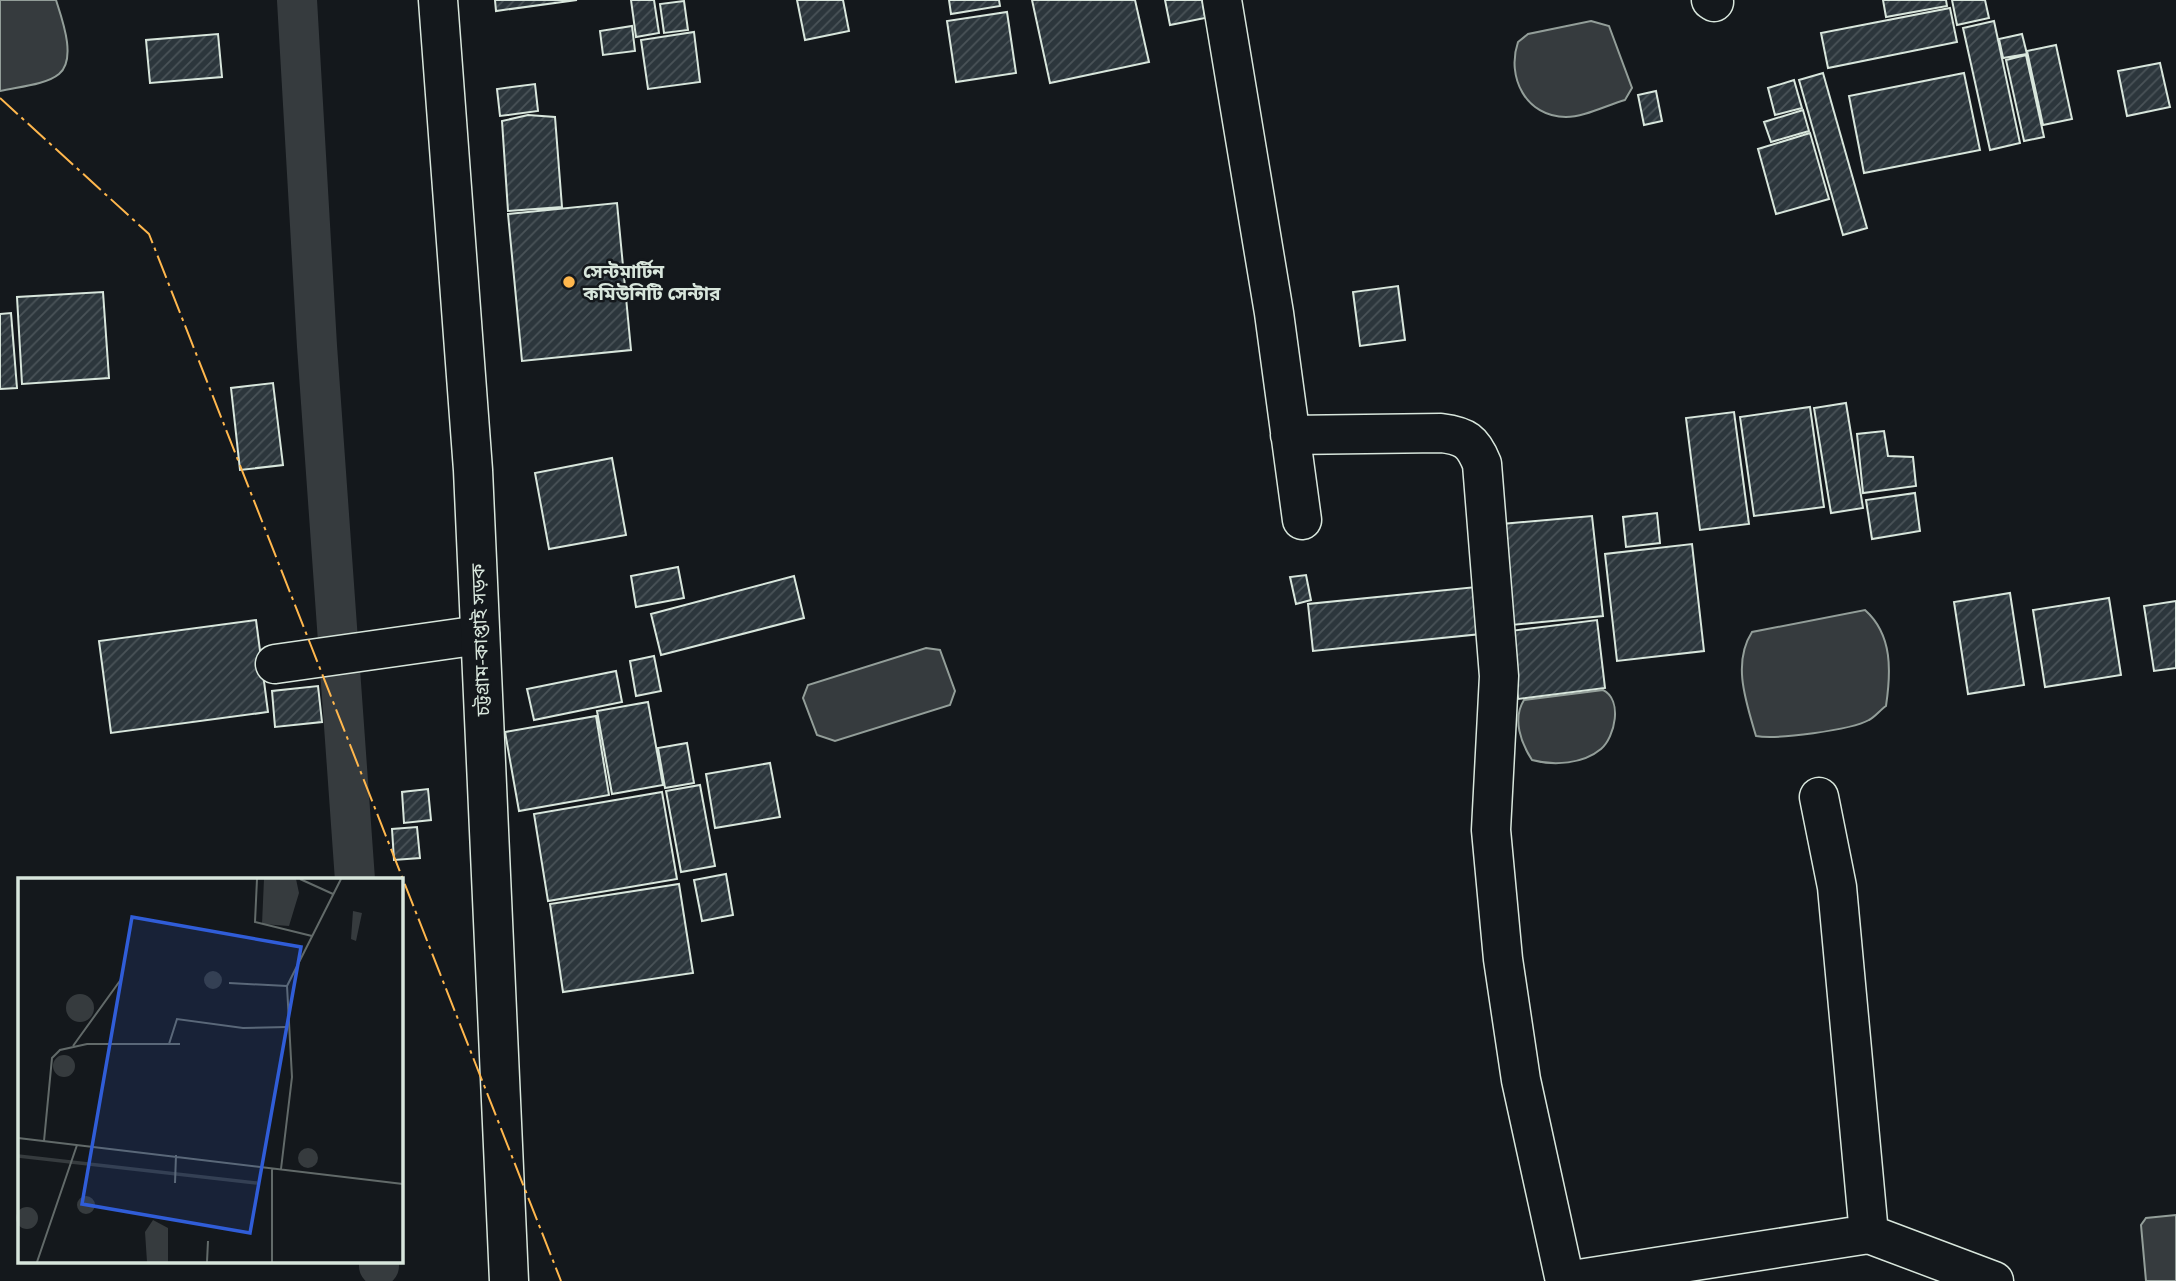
<svg xmlns="http://www.w3.org/2000/svg" width="2176" height="1281" font-family="'Open Sans','Noto Sans Bengali',sans-serif">
<defs>
<pattern id="building-hatch" width="6" height="6" patternUnits="userSpaceOnUse" patternTransform="scale(1.75)"><rect width="6" height="6" fill="#2c363c"/><path d="M-1 1l2-2M0 6l6-6M5 7l2-2" fill="none" stroke="#4a5358"/></pattern>
</defs>
<rect width="100%" height="100%" fill="#14181c"/>
<path fill="#363b3e" stroke="#939e99" stroke-width="2" d="M0 0H56C62 19 77 59 59 74 46 85 16 87 0 91Z
M1591 21 1609 26 1632 88 1625 100C1607 105 1584 117 1566 117 1526 117 1506 77 1518 42L1528 34Z
M1865 610C1893 635 1891 672 1886 706 1880 710 1875 717 1869 720 1851 730 1776 740 1756 736 1746 702 1732 663 1752 632Z
M926 648 940 650 955 691 950 705 835 741 817 735 803 698 808 685Z
M1603 690C1623 700 1615 737 1601 749 1583 764 1554 766 1532 760 1521 743 1512 719 1524 700Z
M2176 1215V1281H2146L2141 1225 2146 1218Z"/>
<g fill="none" stroke-linecap="round" stroke-linejoin="round">
<path stroke="#363b3e" stroke-width="40" d="M297 0 317 346 355 880
M379 1262V1266"/>
</g>
<path fill="url(#building-hatch)" stroke="#d8e6dc" stroke-width="2" d="M495 0H577L496 11Z
M631 0H654L659 33 636 37Z
M797 0H843L849 31 805 40Z
M949 0H999L1000 6 951 14Z
M1032 0H1135L1149 62 1050 83Z
M1165 0H1202L1205 18 1170 25Z
M1883 0H1946L1947 6 1886 17Z
M1952 0H1985L1989 18 1957 25Z
M684 1 688 30 664 33 660 4Z
M1950 8 1957 42 1828 68 1821 33Z
M1007 12 1016 73 956 82 947 21Z
M1994 21 2020 143 1990 150 1963 28Z
M632 26 635 51 603 55 600 31Z
M694 32 700 82 648 89 641 40Z
M218 34 222 77 150 83 146 40Z
M2022 34 2027 54 2003 58 1999 39Z
M2056 45 2072 119 2043 125 2027 51Z
M2026 55 2044 137 2024 141 2006 60Z
M2160 63 2170 107 2127 116 2118 71Z
M1823 73 1867 228 1843 235 1799 80Z
M1964 73 1980 150 1864 173 1849 96Z
M1794 80 1802 108 1775 115 1768 88Z
M535 84 538 111 500 116 497 89Z
M1656 91 1662 121 1644 125 1638 95Z
M1803 110 1809 131 1771 142 1764 122Z
M528 115 555 117 562 207 508 211 502 121Z
M1810 133 1829 199 1776 214 1758 149Z
M617 203 631 350 522 361 508 214Z
M1398 286 1405 340 1360 346 1353 292Z
M103 292 109 378 22 384 17 297Z
M11 313 17 388 0 389V314Z
M273 383 283 465 240 470 231 388Z
M1846 403 1863 508 1831 513 1814 408Z
M1810 407 1824 507 1754 516 1740 417Z
M1734 412 1749 524 1700 530 1686 418Z
M1884 431 1888 456 1913 457 1916 486 1863 493 1857 434Z
M612 458 626 535 549 549 535 473Z
M1915 493 1920 531 1872 539 1866 500Z
M1657 513 1660 543 1626 547 1623 517Z
M1592 516 1603 616 1512 625 1502 524Z
M1692 544 1704 651 1617 661 1605 554Z
M678 567 684 598 636 607 631 576Z
M1306 575 1311 600 1296 604 1290 577Z
M794 576 804 618 661 655 651 614Z
M1476 587 1481 634 1313 651 1308 604Z
M2010 593 2024 685 1968 694 1954 602Z
M2109 598 2121 675 2045 687 2033 610Z
M2176 601V668L2154 671 2144 606Z
M256 620 268 712 111 733 99 641Z
M1597 620 1605 688 1518 699 1510 631Z
M654 656 661 691 636 696 630 661Z
M616 671 622 702 534 720 527 689Z
M318 686 322 722 275 727 272 691Z
M648 702 663 785 612 794 597 711Z
M596 716 609 795 519 811 505 732Z
M687 743 694 783 665 788 658 748Z
M770 763 780 817 715 828 706 774Z
M700 785 715 866 681 872 666 791Z
M428 789 431 820 404 823 402 792Z
M662 792 677 879 548 901 534 814Z
M417 827 420 858 394 860 392 829Z
M726 874 733 915 702 921 694 880Z
M679 884 693 973 563 992 550 904Z"/>
<g fill="none" stroke-linecap="round" stroke-linejoin="round">
<defs>
<path id="minor" d="M1222 0 1274 313 1302 520
M1711 0 1714 2
M1290 435 1441 433C1465 436 1473 441 1482 464L1499 676 1491 830 1503 959 1521 1080 1565 1281
M275 664 480 635
M1819 797 1837 887 1869 1234
M1566 1281 1869 1234 1994 1281"/>
<path id="major" d="M438 0 473 470 509 1281"/>
</defs>
<use href="#minor" stroke="#d8e6dc" stroke-width="41"/>
<use href="#major" stroke="#d8e6dc" stroke-width="41"/>
<use href="#minor" stroke="#14181c" stroke-width="38"/>
<use href="#major" stroke="#14181c" stroke-width="38"/>
<path stroke="#ffb74d" stroke-width="2" stroke-dasharray="24 5 3.5 5" stroke-linecap="butt" d="M0 98 149 234 561 1281"/>
</g>
<circle fill="#ffb74d" stroke="#14181c" stroke-width="2.5" cx="569" cy="282" r="7"/>
<g text-anchor="middle" dominant-baseline="central" stroke-width="5" stroke-linejoin="round" paint-order="stroke">
<g font-size="19" font-weight="bold" fill="#d8e6dc" stroke="#14181c" text-anchor="start">
<text x="583" y="271">সেন্টমার্টিন<tspan x="583" dy="22">কমিউনিটি সেন্টার</tspan></text>
</g>
<g font-size="19" fill="#d8e6dc" stroke="#14181c">
<text transform="translate(480 640) rotate(-92)">চট্টগ্রাম-কাপ্তাই সড়ক</text>
</g>
</g>
<g transform="translate(18 878)">
<rect width="385" height="385" fill="#14181c"/>
<path d="M246 1H278L281 15 271 48 244 46ZM335 33 344 35 338 63 333 61ZM186 102a9 9 0 1 1 18 0a9 9 0 1 1-18 0ZM48 130a14 14 0 1 1 28 0a14 14 0 1 1-28 0ZM35 188a11 11 0 1 1 22 0a11 11 0 1 1-22 0ZM280 280a10 10 0 1 1 20 0a10 10 0 1 1-20 0ZM59 327a9 9 0 1 1 18 0a9 9 0 1 1-18 0ZM-2 340a11 11 0 1 1 22 0a11 11 0 1 1-22 0ZM135 342 150 350V384H129L127 354Z" fill="#363b3e"/>
<path fill="none" stroke="#363b3e" stroke-width="3.5" d="M0 278 239 305"/>
<path fill="none" stroke="#626a69" stroke-width="2" d="M239 1 237 44 294 58M282 1 315 16M211 105 269 108M151 166 159 141 225 150 269 149M55 168 104 100M0 260 385 306M26 263 34 180 42 172 69 166H162M263 291 274 199 269 108 323 1M157 305 158 277M19 384 59 267M189 384 190 363M254 384V290"/>
<path fill="#305dd8" fill-opacity="0.15" stroke="#305dd8" stroke-width="3.5" d="M114 39 283 69 232 355 64 326Z"/>
<rect width="385" height="385" fill="none" stroke="#d8e6dc" stroke-width="3.5"/>
</g>
</svg>
